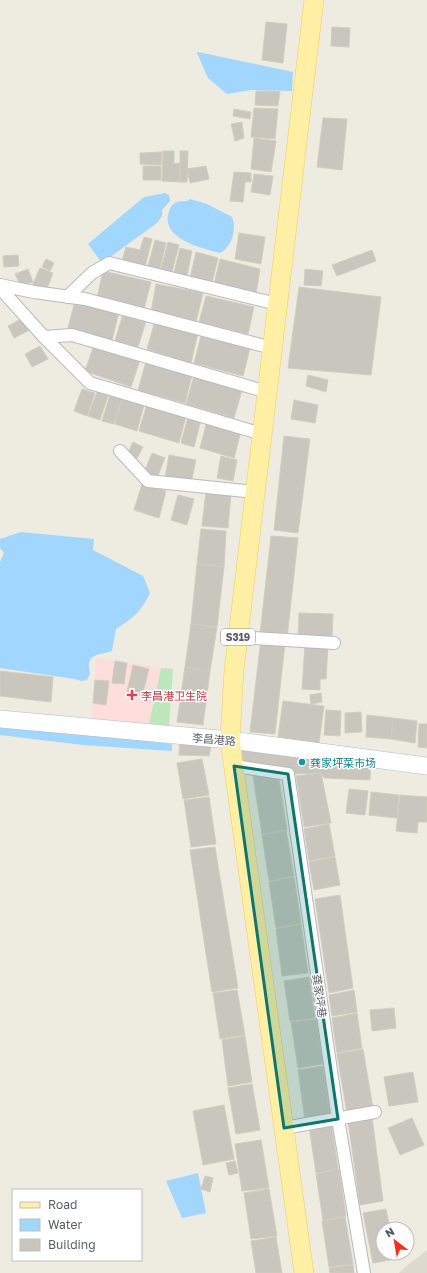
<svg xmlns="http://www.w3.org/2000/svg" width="427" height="1273" font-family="'Golos Text','Noto Sans SC',sans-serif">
<rect width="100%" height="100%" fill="#eeebe1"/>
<path fill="#dedad0" d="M427 1250V1273H399L405 1267Z"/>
<path fill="#fddedc" d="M96 658 173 669 169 726 91 720Z"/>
<path fill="#bce8bc" d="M161 668 173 669 169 726 149 724Z"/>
<path fill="#a1d6ff" d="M198 52 293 72 292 91 251 90 227 94 208 78 197 53Z
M165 193 169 195 170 201 162 210V216L157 223 102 263 88 244 144 197Z
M190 199 207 204 232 217C237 229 232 247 220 253 201 248 157 238 170 209 174 201 179 201 187 201Z
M21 532 94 539 93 550 143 576 150 593C141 612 133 618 116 629L112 651C95 656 86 654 90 674L87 680 81 681 75 679 0 668V562L4 553 0 548V539Z
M0 725 172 744V751L83 745 0 735Z
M198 1173 206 1213 182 1218 166 1181Z"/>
<path fill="#c9c6be" stroke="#d3cdbf" d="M266 22 287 24 283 63 262 60Z
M332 27 350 28 349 47 331 46Z
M256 91H280L278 106 255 105Z
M254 108 278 109 275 139 251 137Z
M234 109 251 112 250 119 233 116Z
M323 118 347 119 342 170 317 167Z
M242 122 244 138 235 141 231 124Z
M254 138 276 141 271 172 251 169Z
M163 151H174V164L180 163V182L162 181Z
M180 151H188L187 182H180Z
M162 152 161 165 140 164V153Z
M143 166H161V180H143Z
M206 166 209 179 190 183 187 169Z
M234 172 251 173V182H245L243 202 230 201Z
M254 174 273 176 270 195 251 192Z
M239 233 265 237 261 264 235 259Z
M144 237 152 239 145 267 122 261 126 247 140 250Z
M155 240 166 243 160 269 148 266Z
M168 242 179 245 172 272 161 269Z
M180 248 192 251 187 276 174 273Z
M372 250 376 261 337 276 332 265Z
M196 252 218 258 212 283 190 278Z
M18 255 19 266 4 267 3 256Z
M46 259 54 263 50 271 42 267Z
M220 259 260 269 256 294 214 284Z
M40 268 53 273 46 291 32 286Z
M28 269 33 282 21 286 15 274Z
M305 269 323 271 321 286 304 285Z
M103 271 151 282 144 309 97 298Z
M156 284 203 293 196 322 151 312Z
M299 287 381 297 371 375 288 368Z
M206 296 254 307 248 334 199 322Z
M75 301 119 312 112 340 68 328Z
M123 314 146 321 138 347 115 341Z
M23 318 30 330 14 338 8 326Z
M155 321 198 333 191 363 147 349Z
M201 336 250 348 243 376 194 363Z
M94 345 140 360 131 387 85 371Z
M40 346 48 359 32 367 25 354Z
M146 362 192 375 185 403 138 390Z
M308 375 328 380 326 392 306 386Z
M194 376 242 390 234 418 186 404Z
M82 389 95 393 87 416 74 411Z
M97 392 108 396 100 420 88 416Z
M110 395 122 399 114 424 102 421Z
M122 399 144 405 137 431 115 424Z
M294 400 318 405 315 423 291 419Z
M147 404 186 416 179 443 139 431Z
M188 417 201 420 194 447 181 443Z
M207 421 241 431 234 458 200 448Z
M284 436 310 439 298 533 274 530Z
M133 442 143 447 136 460 127 455Z
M152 453 165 458 157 478 144 473Z
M169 455 196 460 191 483 165 478Z
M221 456 237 460 233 481 217 478Z
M142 484 166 491 159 518 134 510Z
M206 491 231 494 228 528 202 526Z
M178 495 194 499 187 525 171 520Z
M201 529 226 531 224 567 197 564Z
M271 536 298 538 287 638 260 634Z
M197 564 224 567 217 627 191 624Z
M299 613 333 614 332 640 298 639Z
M191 624 217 627 210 671 185 667Z
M261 639 285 643 275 734 250 732Z
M305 644 328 645 326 679H320V690L302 689Z
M115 661 127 663 124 684 112 683Z
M133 665 149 669 142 696 127 692Z
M185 667 210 671 203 725 177 722Z
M0 671 53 677 51 702 0 696Z
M95 680 109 681 106 705 93 703Z
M321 693 322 702 311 704 310 695Z
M283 701 324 706 319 743 278 737Z
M326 710 341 711 340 736 324 735Z
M361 712 362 732 345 733V713Z
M367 715 393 718 391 739 366 737Z
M393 718 417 721 415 743 391 739Z
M419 724H427V748L418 747Z
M180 737 212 740 209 756 179 755Z
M230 740 371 759 370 780 324 778 321 773 288 774 234 766Z
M202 759 209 795 183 799 177 763Z
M278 773 287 830 262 834 253 776Z
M321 773 331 823 304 827 296 776Z
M349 789 368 791 365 815 346 813Z
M371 792 399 795 397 818 369 815Z
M400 795 427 797V822H418L417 833 396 831Z
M209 797 216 844 191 847 184 800Z
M329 824 335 856 309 861 304 829Z
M286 830 294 876 269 881 262 835Z
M215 847 238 988 212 992 190 850Z
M335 857 340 885 314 890 309 862Z
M294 877 301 923 276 928 269 882Z
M340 895 353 988 329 993 315 899Z
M301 924 308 973 282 976 276 929Z
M309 977 315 1018 290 1021 284 981Z
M237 990 245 1035 220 1039 213 993Z
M354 990 357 1012 332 1016 329 995Z
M394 1008 396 1028 372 1031 370 1010Z
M357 1013 362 1048 337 1053 332 1018Z
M316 1019 323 1064 298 1068 291 1022Z
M245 1036 252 1082 228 1086 222 1040Z
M363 1049 373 1108 347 1113 337 1054Z
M323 1066 330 1116 305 1121 298 1070Z
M413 1072 418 1102 389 1106 384 1077Z
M252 1084 260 1130 236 1134 228 1088Z
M224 1105 234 1159 203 1165 193 1111Z
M372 1117 383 1201 360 1205 348 1121Z
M412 1118 424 1145 400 1155 388 1128Z
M331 1121 338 1169 316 1173 309 1126Z
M261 1140 269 1188 242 1191 235 1144Z
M235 1161 238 1173 229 1175 226 1163Z
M339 1169 346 1216 323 1220 316 1174Z
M205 1176 213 1178 210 1192 201 1189Z
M269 1189 277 1236 251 1239 244 1193Z
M386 1209 390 1229H383V1253H394L395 1259 373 1263 363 1213Z
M345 1217 353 1264 329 1267 322 1221Z
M276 1237 282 1273H256L251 1241Z
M353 1265 354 1273H330L329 1268Z"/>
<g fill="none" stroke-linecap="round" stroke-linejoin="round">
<defs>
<path id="street" d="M0 285 34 292 85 299 272 348
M0 288 44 337 90 383 262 434
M67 297 92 273 109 263 277 304
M44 337 72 335 267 392
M120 451 148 481 255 492
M238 637 334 643
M234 766 288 774 338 1119 364 1273
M284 1128 375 1112"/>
<path id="secondary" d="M0 719 230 740 427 766"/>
<path id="primary" d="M304 1273 230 740 234 670 314 0"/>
</defs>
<use href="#street" stroke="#b7babf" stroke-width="14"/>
<use href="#secondary" stroke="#b7bbc1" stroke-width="18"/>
<use href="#primary" stroke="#fcca4d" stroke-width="20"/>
<use href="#street" stroke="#fff" stroke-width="12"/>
<use href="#secondary" stroke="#fff" stroke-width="17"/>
<use href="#primary" stroke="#fff0a6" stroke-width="19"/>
</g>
<path fill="#0f766e" fill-opacity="0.2" stroke="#0f766e" stroke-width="3" stroke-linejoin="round" d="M234 766 288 774 338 1119 284 1128Z"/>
<path fill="#e0444e" stroke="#fff" stroke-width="1.5" d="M130 689h4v4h4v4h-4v4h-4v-4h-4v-4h4z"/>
<circle fill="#0f9aa8" stroke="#fff" stroke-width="1.5" cx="302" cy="762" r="4"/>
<g text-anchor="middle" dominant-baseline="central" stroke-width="3" stroke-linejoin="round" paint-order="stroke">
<rect fill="#fff" stroke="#8c8e92" stroke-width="1" x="221" y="629" width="34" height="16" rx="3"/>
<g font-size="10" font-weight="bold" fill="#5a5e64">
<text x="238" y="637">S319</text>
</g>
<g font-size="11" fill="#be3a42" stroke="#fff" text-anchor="start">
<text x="141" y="695">李昌港卫生院</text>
</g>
<g font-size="11" fill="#5a5e64" stroke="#fff">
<text transform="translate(214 739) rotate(5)">李昌港路</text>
<text transform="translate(320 996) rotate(82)">龚家坪巷</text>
</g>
<g font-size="11" fill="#0d838f" stroke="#fff" text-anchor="start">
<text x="310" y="762">龚家坪菜市场</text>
</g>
</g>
<rect x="12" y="1189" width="130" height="72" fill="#ffffff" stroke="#bdbfc1"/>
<rect x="20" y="1202" width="20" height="6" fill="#fff0a6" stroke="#bdbfc1"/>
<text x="48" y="1209" font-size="12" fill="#5a5e64">Road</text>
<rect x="20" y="1219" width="20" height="12" fill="#a1d6ff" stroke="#bdbfc1"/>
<text x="48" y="1229" font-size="12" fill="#5a5e64">Water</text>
<rect x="20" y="1239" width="20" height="12" fill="#c9c6be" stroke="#bdbfc1"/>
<text x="48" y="1249" font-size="12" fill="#5a5e64">Building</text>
<g transform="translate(395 1241) rotate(329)"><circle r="19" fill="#ffffff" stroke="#bdbfc1"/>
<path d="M0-3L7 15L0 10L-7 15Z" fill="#f62f1f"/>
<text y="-6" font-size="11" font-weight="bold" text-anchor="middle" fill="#5a5e64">N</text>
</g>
</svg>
